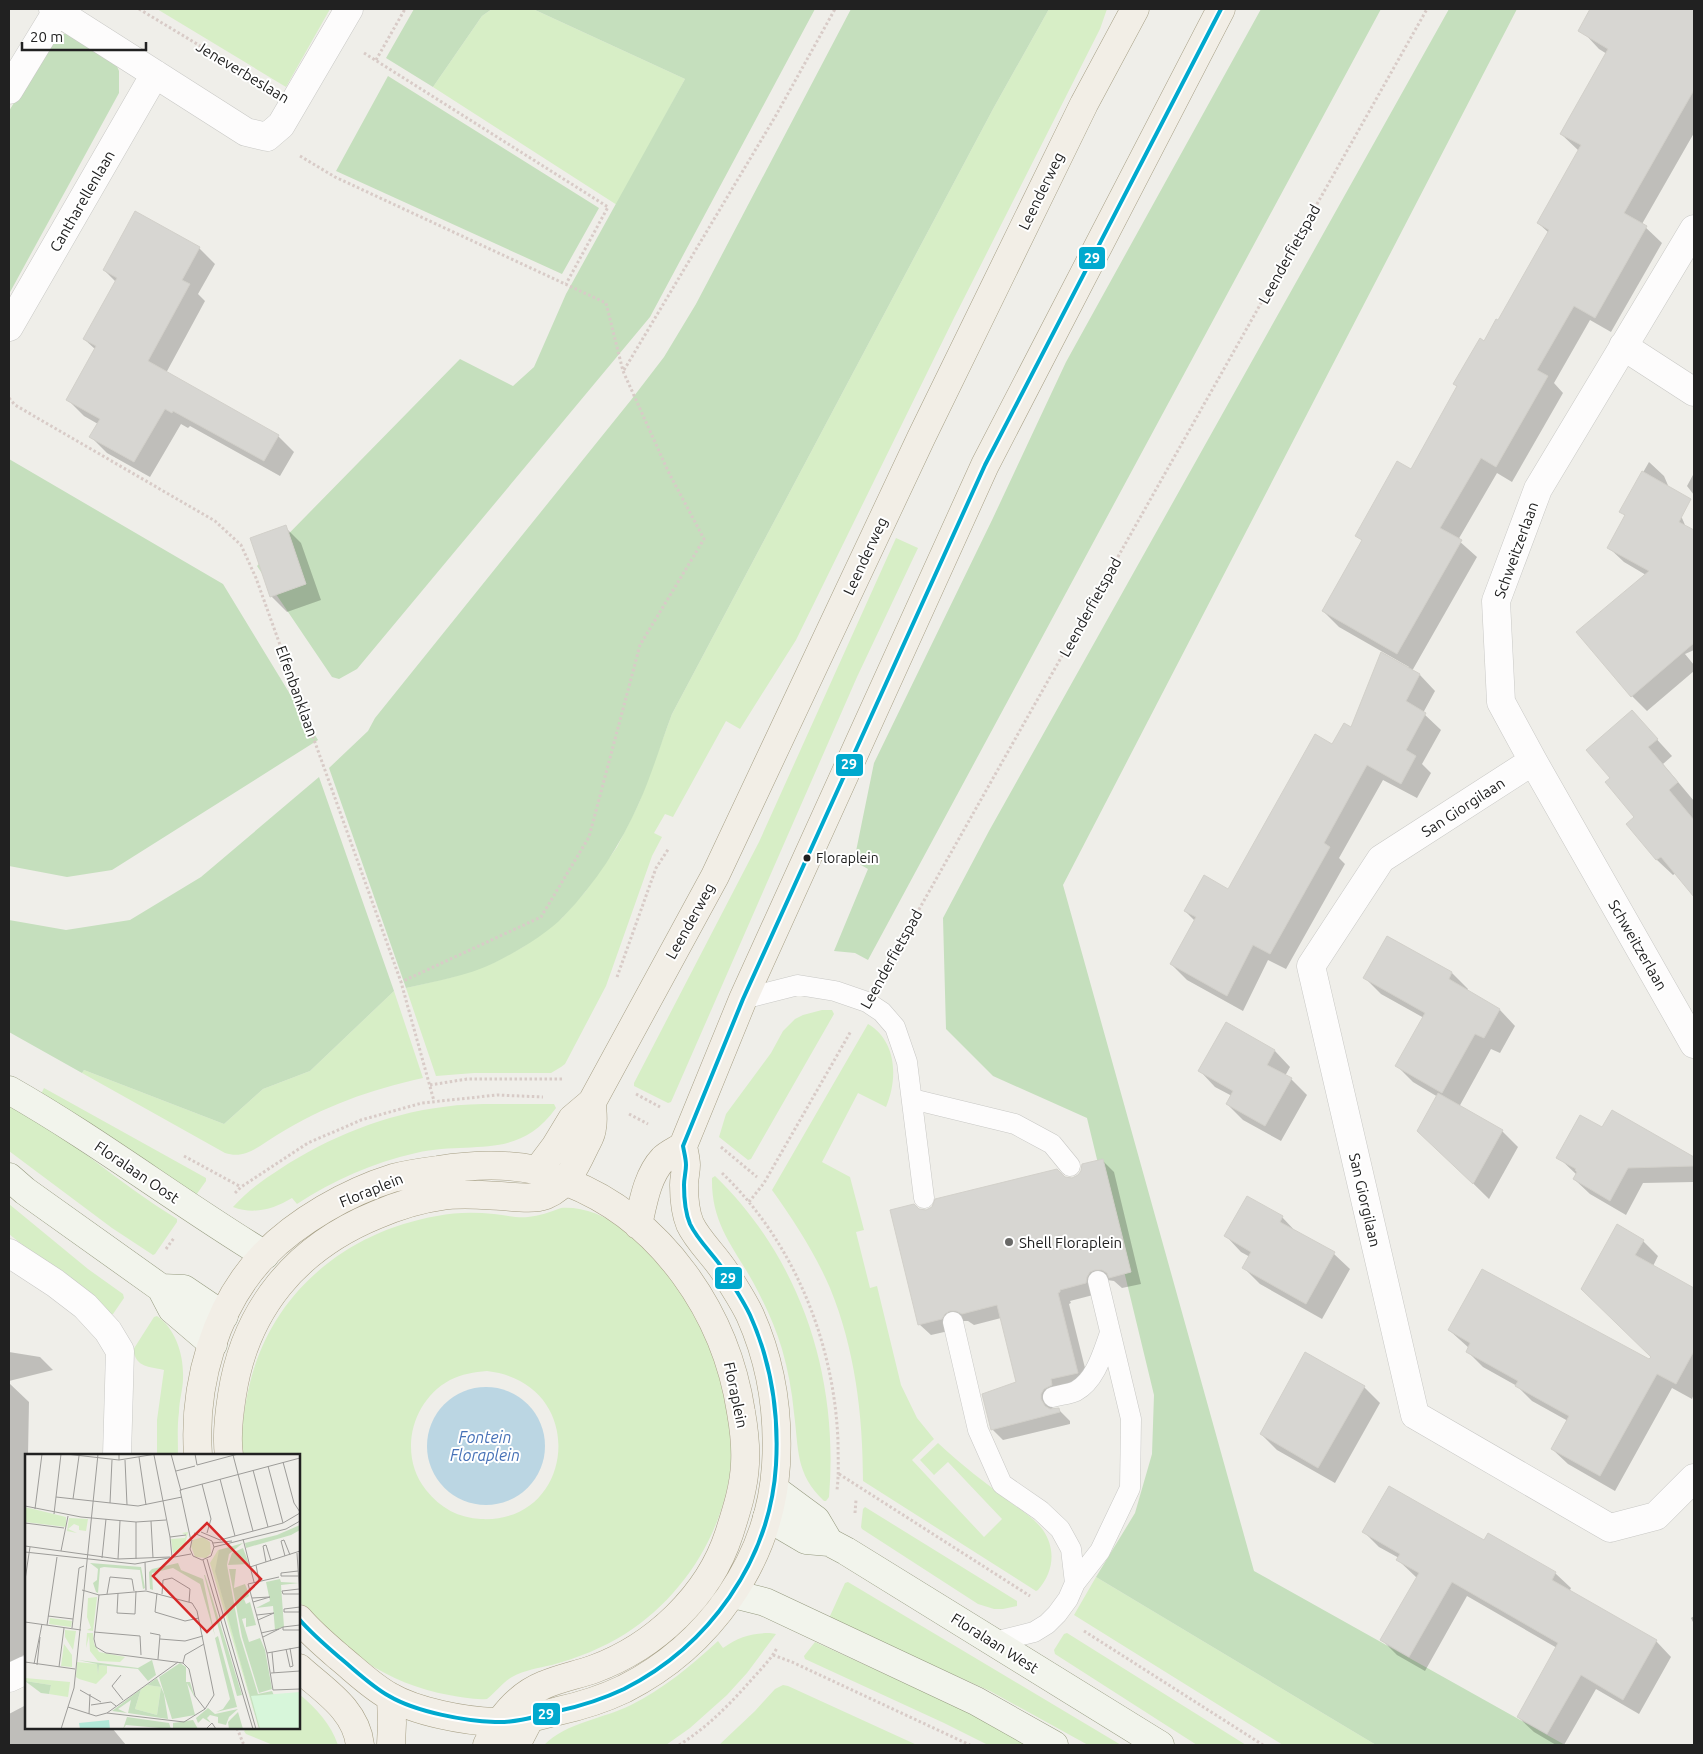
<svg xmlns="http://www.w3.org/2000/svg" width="1703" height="1754" font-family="Ubuntu,sans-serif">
<rect width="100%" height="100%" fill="#efeee9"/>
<path fill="#d7eec6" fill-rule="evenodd" d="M157 9H330L286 87Z
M492 9H533L685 79 617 205 433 87 482 16Z
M1049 9H1107L1100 29 954 318 796 640 740 729 726 721 673 817 665 814 654 833 662 837 652 856 606 986 565 1064 561 1067 551 1073H474L436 1076 406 988 453 977 493 963 523 947 562 918 585 892 617 847 639 803 672 714 993 109Z
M896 538 918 548 857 677 671 1102 668 1103 634 1086V1083L759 842Z
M394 991 423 1078C369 1090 324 1106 277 1135 260 1145 246 1160 225 1153L82 1073 84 1070 224 1124 263 1089 310 1071Z
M822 1010H832L834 1014 751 1159 748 1160 719 1137 726 1114 771 1053 783 1031 795 1019 803 1015Z
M868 1024C897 1041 898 1079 886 1107L858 1093 822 1162 850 1177 864 1230 856 1232 870 1288 877 1286 901 1385 917 1418 934 1439 912 1460 984 1537 1002 1519 948 1462 934 1475 920 1460 938 1443C961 1465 986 1483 1010 1502 1021 1510 1035 1519 1043 1530 1056 1549 1054 1572 1038 1590L1036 1591 863 1481C863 1415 855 1349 830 1288 815 1253 794 1221 772 1190Z
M44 1088 206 1178V1181L196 1195 41 1094Z
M9 1100C67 1136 118 1183 177 1219V1222L155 1254 153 1255 112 1228 9 1151Z
M497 1104H554L556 1108C517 1162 471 1140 416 1153 372 1163 334 1180 297 1204L292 1198C274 1209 254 1215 233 1207 247 1191 263 1180 280 1169 329 1137 386 1114 443 1107 461 1104 479 1104 497 1104Z
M715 1176C802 1260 839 1378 829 1497L826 1501H824C795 1473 799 1450 794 1413 792 1391 788 1370 782 1349 775 1326 765 1304 753 1282 733 1246 711 1223 712 1178Z
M9 1204 88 1269 123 1294 124 1298 113 1314H109L9 1234Z
M561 1208C614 1205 653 1255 682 1293 703 1322 717 1358 724 1393 729 1416 733 1440 731 1464 724 1533 683 1597 625 1634 603 1648 577 1658 552 1665 538 1668 525 1670 512 1677 502 1683 496 1692 487 1699 475 1700 461 1697 449 1695 387 1684 339 1649 299 1601V1455H243C240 1433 244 1409 249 1387 270 1294 345 1232 437 1216 456 1212 475 1212 494 1214 505 1215 516 1218 528 1217 539 1216 550 1212 561 1208ZM487 1371C590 1383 576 1524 481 1519 459 1518 440 1508 426 1490 398 1455 411 1401 450 1380 462 1374 474 1372 487 1371Z
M157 1316C176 1329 184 1356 183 1378 183 1389 179 1401 179 1412 177 1427 178 1441 178 1455H157V1420L164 1370C148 1366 137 1368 133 1350L154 1317Z
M865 1507 1017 1601V1606L1003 1609H994L978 1604 862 1529 861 1527 863 1509Z
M1096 1577 1376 1745H1283L1074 1615Z
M848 1582 1121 1745H1088L990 1691 830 1619V1616L845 1583Z
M770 1633 776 1634 747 1673 727 1695 690 1728 666 1745H544C567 1722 603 1719 631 1705 663 1689 691 1666 718 1641L723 1648C738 1637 752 1633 770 1633Z
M1067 1633 1246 1745H1197L1055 1654 1054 1650 1064 1634Z
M815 1642 955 1706 1030 1745H988L944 1723 805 1659 804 1656Z
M783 1685 788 1686 917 1745H719L755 1711 775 1689Z
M299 1694C317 1709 330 1723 338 1745H273L246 1734 244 1731 247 1728H299Z"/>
<path fill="#c5dfbd" d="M414 9H492L482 16 433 87 386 58Z
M533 9H815L650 317 357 669 339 679 332 677 257 566 460 359 513 386 534 367 566 294 685 79Z
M851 9H1049L993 109 672 714C661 743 652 774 639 803 621 844 595 884 564 916 547 934 516 952 494 963 467 976 436 981 406 988L329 768 368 731 375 718 631 400 664 357 696 304Z
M1261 9H1381L868 960 855 953 834 951 868 869 854 861 874 763 993 518 1066 362Z
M1449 9H1517L1063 885 1254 1571 1565 1745H1376L1096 1577 1135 1513 1152 1454 1154 1395 1087 1118 993 1076 946 1029 943 918 989 831Z
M61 34H67L116 64 119 71V93L9 294V111L50 43 55 37Z
M388 76 599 208 562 274 336 171Z
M9 459 223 584 318 740 112 870 67 877 9 866Z
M319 777 394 991 310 1071 263 1089 224 1124 84 1070 82 1073 9 1032V920L66 930 130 920 201 877Z"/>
<path fill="#bbd6e3" d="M427 1446a59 59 0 1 1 118 0a59 59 0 1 1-118 0Z"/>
<path fill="#0003" d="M1598 9H1694V133L1642 224 1662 243 1611 332 1590 320 1554 383 1563 393 1512 482 1497 473 1458 540 1477 557 1412 671 1420 675 1435 691 1423 713 1441 730 1422 764 1431 773 1417 798 1383 780 1339 858 1345 864 1286 969 1268 960 1243 1011 1187 980 1171 964 1195 921 1185 911 1229 890 1333 746 1352 729 1409 667 1339 627 1323 611 1363 541 1357 535 1411 471 1458 387 1454 384 1498 322 1549 233 1538 223 1579 151 1561 134 1607 54 1599 49 1584 33Z
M135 213 199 248 215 264 198 294 205 301 166 373 278 436 294 452 280 476 190 426 188 428 181 424 150 477 107 453 91 437 98 424 84 416 68 400 96 350 84 339 116 282 104 270Z
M1649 462 1664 476 1694 546V650L1685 654 1694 665V671L1647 711 1632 696 1646 575 1624 562 1608 547 1626 517 1621 511Z
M1694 473V495L1687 486Z
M285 527 301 543 321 600 287 612 271 596Z
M1632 712 1672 756 1663 764 1694 801V895L1676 873 1673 875 1657 860 1627 824 1636 817 1611 778Z
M1388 937 1452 973 1468 989 1467 991 1500 1010 1515 1026 1500 1053 1491 1049 1459 1107 1502 1131 1518 1147 1489 1199 1435 1146 1438 1097 1413 1082 1397 1066 1424 1018 1381 994 1365 978Z
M1226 1024 1275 1051 1290 1067 1285 1076 1291 1079 1307 1095 1281 1141 1243 1120 1227 1104 1232 1096 1215 1087 1200 1071Z
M1612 1111 1694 1159V1182L1643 1183 1626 1215 1590 1194 1574 1179 1577 1175 1558 1157 1603 1129Z
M1102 1160 1114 1172 1141 1284 1122 1288 1114 1281 1107 1280 1097 1294 1070 1301 1071 1303 1069 1304 1089 1384 1053 1405 1052 1410 1058 1409 1070 1421V1424L1003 1440 992 1429 1017 1383 1001 1318 974 1325 968 1321H962L953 1330 931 1335 919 1324 918 1210 926 1211 1065 1178 1073 1179Z
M1282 1217 1298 1234 1334 1254 1350 1269 1322 1319 1260 1284 1244 1268 1250 1257 1241 1252 1226 1236Z
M1643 1241 1658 1256 1653 1266 1693 1289 1694 1287V1394L1692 1399 1672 1388 1615 1491 1568 1464 1552 1449 1568 1421 1532 1401 1517 1386 1483 1367 1467 1351 1469 1348 1449 1330 1650 1361 1653 1357 1598 1304Z
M9 1352 40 1357 53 1370 9 1381Z
M9 1383 29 1402 28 1455H26V1654L22 1656 24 1658 9 1666Z
M1364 1387 1380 1403 1335 1483 1277 1450 1261 1434Z
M1364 1532 1485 1542 1489 1535 1555 1573 1571 1588 1569 1592 1656 1641 1671 1657 1639 1714 1596 1689 1564 1745H1556L1534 1732 1518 1717 1557 1648 1467 1596 1425 1671 1397 1655 1382 1640 1417 1578 1398 1560 1399 1558 1379 1547Z
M1694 1616V1624L1691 1618Z
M26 1705V1728H112L126 1745H9V1714Z"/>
<path fill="#d7d6d2" stroke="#d2d0ca" d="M1590 9H1694V90L1624 213 1647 226 1595 318 1574 306 1537 370 1548 376 1496 467 1481 458 1440 528 1462 540 1397 654 1322 611 1362 540 1355 536 1397 461 1411 469 1457 386 1453 384 1480 338 1484 341 1496 319 1498 320 1549 230 1537 223 1581 145 1560 134 1608 49 1578 31Z
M135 211 200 247 182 280 190 284 148 361 279 435 264 461 173 411 172 413 165 409 134 462 89 437 100 419 66 400 96 346 83 339 117 278 103 270Z
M1642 471 1691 499 1679 522 1694 530V643L1631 697 1576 632 1649 571 1607 548 1625 515 1619 512Z
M286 525 306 584 270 597 250 538Z
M1381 652 1420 674 1406 701 1426 713 1406 750 1416 756 1401 784 1367 765 1324 843 1330 847 1270 954 1253 945 1227 996 1170 964 1196 917 1184 911 1204 875 1228 889 1315 734 1332 744 1344 723 1351 727Z
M1632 710 1658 739 1648 747 1678 782 1669 790 1694 820V897L1661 857 1656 860 1626 824 1634 817 1605 782 1610 778 1586 750Z
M1387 936 1452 972 1449 979 1500 1009 1484 1038 1475 1034 1442 1093 1395 1066 1425 1013 1363 978Z
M1226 1022 1275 1050 1267 1065 1292 1078 1265 1126 1226 1104 1233 1091 1198 1071Z
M1438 1093 1503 1130 1473 1184 1417 1131Z
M1612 1110 1694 1157V1166L1628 1168 1610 1201 1573 1179 1577 1172 1575 1170 1576 1169 1556 1158 1580 1115 1602 1127Z
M1103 1159 1131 1272 1109 1278 1107 1273 1102 1270H1095L1090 1272 1087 1277 1086 1283 1060 1290V1292L1058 1293 1078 1373 1051 1379 1052 1385 1044 1389 1041 1394V1399L1045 1406 1050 1409 1059 1408 1060 1412 991 1430 982 1394 1016 1382 997 1305 962 1314 956 1311H950L945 1314 942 1319 918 1325 890 1210 914 1204 919 1209 926 1210 932 1207 935 1199 1057 1169 1065 1177 1072 1178 1078 1175 1081 1171 1082 1164Z
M1247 1196 1283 1216 1280 1222 1335 1252 1306 1304 1242 1268 1251 1252 1224 1236Z
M1617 1224 1644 1240 1635 1255 1694 1288V1351L1676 1384 1657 1374 1600 1476 1551 1449 1569 1416 1515 1386 1518 1381 1466 1352 1470 1343 1448 1330 1482 1269 1649 1359 1651 1357 1581 1289Z
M1305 1352 1365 1386 1318 1468 1260 1434Z
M1389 1486 1484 1540 1488 1533 1556 1572 1552 1580 1657 1640 1623 1700 1581 1675 1547 1734 1517 1717 1558 1643 1452 1582 1409 1657 1380 1640 1419 1573 1396 1560 1400 1554 1362 1532Z"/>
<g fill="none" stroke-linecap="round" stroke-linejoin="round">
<defs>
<path id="lane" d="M743 999 798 985 835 991 867 1002 882 1012 895 1027 907 1062 924 1198
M912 1099 1015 1124 1052 1144 1070 1166
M953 1322 978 1430 1002 1484 1041 1511 1060 1529 1071 1549 1075 1583
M1053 1397C1060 1395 1070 1394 1076 1391 1096 1380 1103 1352 1110 1333
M994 1642 1034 1632 1047 1624 1057 1614 1068 1599 1075 1583 1100 1551 1130 1488 1131 1419 1098 1281"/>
<path id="street" d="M53 9 246 132 267 137 281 125 349 9
M9 90 57 11
M1694 229 1538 489 1496 601 1501 702 1533 761 1694 1044
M9 327 155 74
M1623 346 1694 392
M1533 761 1381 859 1311 966 1415 1415 1610 1528 1656 1516 1694 1478
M9 1253 55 1283 85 1306 108 1331 120 1351 117 1455
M9 1678 26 1670"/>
<path id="secondary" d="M9 1090C97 1140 178 1202 265 1255
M9 1177 25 1191 161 1288 172 1309 213 1344
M161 1288 184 1289 224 1316
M774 1489 816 1520 829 1542
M767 1517 806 1540 829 1542 846 1551 1160 1745
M733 1594 765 1602 976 1701 1054 1745"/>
<path id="primary" d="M537 1171 555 1147 572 1119 592 1102 715 876 921 438 1084 104 1135 9
M638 1225C643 1203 647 1176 663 1159 668 1154 677 1150 683 1146
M198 1455C193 1385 215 1306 264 1255 297 1221 348 1192 393 1178 408 1174 423 1172 438 1170 470 1165 504 1163 536 1170 546 1173 557 1179 567 1182 662 1219 726 1313 741 1412 744 1429 746 1447 745 1464 744 1488 736 1512 729 1534 709 1596 654 1647 594 1669 577 1675 560 1678 544 1685 517 1696 499 1719 487 1745
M229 1455C226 1436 229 1414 232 1395 245 1309 296 1248 376 1215 397 1206 418 1199 441 1196 461 1193 481 1195 501 1196 516 1197 532 1200 546 1195 567 1186 576 1165 585 1146 588 1140 592 1134 592 1128 594 1120 592 1110 592 1102
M299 1619C311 1633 325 1645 339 1657 355 1670 371 1686 389 1696 416 1712 465 1721 495 1722 516 1723 538 1716 558 1711 581 1706 603 1699 624 1689 709 1646 770 1561 776 1465 779 1414 771 1362 750 1315 743 1300 733 1286 725 1272 715 1256 698 1241 690 1224 685 1212 684 1197 684 1185 684 1178 686 1172 686 1165 686 1159 684 1152 683 1146L743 999 985 465 1221 9
M299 1668C323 1690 356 1709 360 1745
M391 1697 392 1723 391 1745
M516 1745 530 1718"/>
</defs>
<use href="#lane" stroke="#c8c8c5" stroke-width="21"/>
<use href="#street" stroke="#c8c8c5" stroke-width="29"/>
<use href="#secondary" stroke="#959a7f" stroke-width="29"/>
<use href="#primary" stroke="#a69f85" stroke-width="29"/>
<path stroke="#d8cbc7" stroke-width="3" stroke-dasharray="2.5 2.5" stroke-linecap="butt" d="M139 9 265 85
M364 53 608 207 566 284
M376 60 405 9
M300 156 335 177 606 303 623 371 668 471 704 539 640 645 589 837 541 917 401 982
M624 370 775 117 835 9
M9 398 15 405 215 521 241 545 256 578 401 982 434 1101
M882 975 1427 9
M617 977 656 868 669 848
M430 1085 467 1079H564
M636 1094 660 1107
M629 1114 648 1124
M721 1147 757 1177
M184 1156 241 1187
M722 1173C794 1242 834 1342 838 1441 838 1458 839 1474 837 1490
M235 1193 241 1187 308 1143 361 1120 422 1103 497 1095 543 1097
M749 1202 764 1183 851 1031
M166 1249 174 1238
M839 1474 1030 1596
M855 1513 856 1500
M1084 1631 1263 1745
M773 1655 792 1662 970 1745
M237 1728 243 1743 246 1745
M679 1745C708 1727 731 1703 753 1678 762 1668 771 1659 777 1648"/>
<use href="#lane" stroke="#fdfcfc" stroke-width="20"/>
<use href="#street" stroke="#fdfcfc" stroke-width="28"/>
<use href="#secondary" stroke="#f2f4ec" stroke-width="28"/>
<use href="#primary" stroke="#f2eee6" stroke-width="28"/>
<defs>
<path id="bus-1" d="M299 1619C311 1633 325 1645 339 1657 355 1670 371 1686 389 1696 416 1712 465 1721 495 1722 516 1723 538 1716 558 1711 581 1706 603 1699 624 1689 709 1646 770 1561 776 1465 779 1414 771 1362 750 1315 743 1300 733 1286 725 1272 715 1256 698 1241 690 1224 685 1212 684 1197 684 1185 684 1178 686 1172 686 1165 686 1159 684 1152 683 1146L743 999 985 465 1221 9"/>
</defs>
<use href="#bus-1" stroke="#fff" stroke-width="8"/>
<use href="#bus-1" stroke="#00a9ce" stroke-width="4"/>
</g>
<circle fill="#212121" stroke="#fff" stroke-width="2" cx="807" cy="858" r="4.5"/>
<circle fill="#696967" stroke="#fff" stroke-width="2" cx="1009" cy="1242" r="5"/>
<g text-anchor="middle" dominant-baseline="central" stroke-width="4" stroke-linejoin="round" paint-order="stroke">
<g font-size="14" fill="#212121" stroke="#fff" text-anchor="start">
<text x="816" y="858">Floraplein</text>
</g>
<g font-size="15" fill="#212121" stroke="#fff">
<text transform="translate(243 72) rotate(31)">Jeneverbeslaan</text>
<text transform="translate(1041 191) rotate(-64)">Leenderweg</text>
<text transform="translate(82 201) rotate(-60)">Cantharellenlaan</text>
<text transform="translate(1289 254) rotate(-61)">Leenderfietspad</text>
<text transform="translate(1516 550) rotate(-70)">Schweitzerlaan</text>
<text transform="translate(865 556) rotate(-65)">Leenderweg</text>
<text transform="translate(1090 607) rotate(-61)">Leenderfietspad</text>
<text transform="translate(297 691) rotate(70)">Elfenbanklaan</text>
<text transform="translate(1463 807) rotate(-33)">San Giorgilaan</text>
<text transform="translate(690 921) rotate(-61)">Leenderweg</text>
<text transform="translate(1638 945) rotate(60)">Schweitzerlaan</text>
<text transform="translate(891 959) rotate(-61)">Leenderfietspad</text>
<text transform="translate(137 1172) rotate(34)">Floralaan Oost</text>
<text transform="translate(371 1190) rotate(-22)">Floraplein</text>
<text transform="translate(1365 1200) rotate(77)">San Giorgilaan</text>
<text transform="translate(736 1395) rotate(78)">Floraplein</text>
<text transform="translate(995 1643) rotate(32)">Floralaan West</text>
</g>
<g font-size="15" fill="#212121" stroke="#fff" text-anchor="start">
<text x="1019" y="1242">Shell Floraplein</text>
</g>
<g font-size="16" font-style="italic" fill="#4671b7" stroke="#fff">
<text x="485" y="1437">Fontein<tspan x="485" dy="18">Floraplein</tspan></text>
</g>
</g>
<g transform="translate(25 1454)">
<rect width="275" height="275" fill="#efeee9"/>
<path d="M0 53 41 63V73L0 68ZM44 64 63 65 61 77 54 76V72L49 70 43 75 52 79 42 77ZM163 78 159 95 148 99 146 85 160 84 161 81 157 79ZM178 83 185 88 186 99 181 104 170 103 166 92 168 86ZM201 94 195 96 191 119 234 275 185 109 193 96ZM72 143 68 177 62 176 66 174 62 163 63 144ZM25 164 47 167 46 173 24 170ZM40 176 51 177 48 196 40 183ZM62 179H68L69 190 74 198 100 203 95 208 73 207 65 197 64 182 61 194ZM39 190 47 201V213L36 212ZM52 208 72 210 73 221 74 211 82 212V219L71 230 54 225 51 223ZM0 224 45 228 43 243 24 240 26 231 0 227ZM122 231 136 233 132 261 110 255 116 235Z" fill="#d7eec6"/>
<path d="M275 71V76L266 81 221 94 220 89 252 81ZM218 89 204 100 202 111 215 182 233 240 247 237 264 275H234L190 117 194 96ZM218 94 224 110 203 111 207 99ZM65 109 116 113 120 134 118 135 115 116 79 113 75 114 73 139 71 138 68 129 72 126 73 115ZM153 109 156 116 178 125 190 182 175 130 148 114 127 119 128 136 125 135 124 118 127 115ZM204 115H211L209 134 220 130 222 135 224 142 219 145 221 150 225 148 231 171 221 173V164L217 165 224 188 235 184 240 196 247 235 234 239 217 183ZM179 121H180L217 241 212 242ZM255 125 256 128 274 129 256 131 259 173 250 176 248 152 231 154 245 147 241 128ZM193 182 212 253 191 258 198 255 205 245 190 184ZM53 206 113 214 127 206 131 221 123 227 113 215 74 211 73 221 72 210ZM155 209 161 213V228H165L170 244 162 229 170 261 147 265 134 223ZM132 224 139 240 143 265 103 259 106 246 93 255 102 259 87 257 116 235 110 255 132 261 136 233 122 231ZM0 227 26 231 24 240 16 239ZM183 254 190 260 213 255 204 263 201 271 193 269V263L185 261 182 264 186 269 178 264 173 269 171 264ZM213 258 218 275H204L203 268ZM102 263 144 269 146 275 101 271 98 275ZM168 266 173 275H148V269Z" fill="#c5dfbd"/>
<path d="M275 238V275H235L226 242Z" fill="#d7f6da"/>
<path d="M84 266 85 275H55L54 269Z" fill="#b2e8d8"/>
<path fill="none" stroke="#9d9c99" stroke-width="1" d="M41 0 94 6M94 0V6L131 0M146 0 156 37M170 0 172 11 213 0M129 1 145 83M208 1 228 77M114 3 121 51M100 6 102 51M258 8 269 49 275 58M243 12 258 69M228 16 243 73M151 17 170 12M195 25 210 82M177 30 186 65 182 79M155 36 275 4M155 36 166 87M31 43 113 52 157 43M48 45 54 2M85 49 87 6M0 52 56 63 111 68 141 66M10 55 17 0M29 60 36 0M126 67 128 104M111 68V105M0 69 39 74M176 78 195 86 258 69 275 59M218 85 229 128M167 86 165 95 168 102 177 106 186 102 189 93 187 87 169 79M188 89 207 87M0 92 93 105 145 103M189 93 261 75 275 67M36 97 43 62M0 98 110 110 166 100M272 99 275 145M260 102 256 87 259 86 265 101M147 103 145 83 161 81M77 104 81 65M93 105 95 67M182 105 231 275M178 106 228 275M120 108 121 136M241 108 238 92 241 91 246 107M231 111 234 127M225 113 275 97M273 117 256 119V122H273M254 123 223 130 242 199 248 236 275 235M0 126 5 93M274 135 257 137 258 140H274M93 139 92 159 110 160 111 137M132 139 130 158 160 167 174 164M82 140 85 123 107 125 109 137M137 140 138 126 147 124 165 135 164 148M74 141 69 185 71 193 81 199 158 209 164 215 170 242 180 255M227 144 245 143 228 148M275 153 259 155V158H275M232 161 249 159 233 166M23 162 48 165M0 168 56 176M22 171 32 103M258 173V176H275M47 174 54 114 59 112M69 178 115 182 116 201M125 179 135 181 133 205M236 179 254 175M238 183 258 173 275 171M135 185 160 187 178 182M261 195 265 213 268 212 265 194M247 198 249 219M242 199 275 193M0 208 50 215M158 209 160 201 179 190M9 210 17 170M12 211 15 183M34 213 39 174M246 219 275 217M96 221 87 232 98 246M55 236 76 248M66 251 86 248 91 252M43 253 71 262 82 259 159 268 180 255 189 241 172 157 167 149 121 137 74 141 57 136M82 259 153 208M64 260 65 240M36 275 49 234 73 0M181 275 187 269 191 275"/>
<path fill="#d62828" fill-opacity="0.15" stroke="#d62828" stroke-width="2.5" d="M182 69 236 125 182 178 128 122Z"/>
<rect width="275" height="275" fill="none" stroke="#212121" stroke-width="2.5"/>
</g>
<g stroke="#fff" stroke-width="2">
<rect x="1078" y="246" width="28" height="24" rx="5" fill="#00a9ce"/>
<rect x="835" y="753" width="29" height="24" rx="5" fill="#00a9ce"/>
<rect x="714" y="1266" width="29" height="24" rx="5" fill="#00a9ce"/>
<rect x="532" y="1702" width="29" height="24" rx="5" fill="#00a9ce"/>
</g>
<g font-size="14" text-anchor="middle" font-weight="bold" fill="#fff">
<text x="1092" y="263">29</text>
<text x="849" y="769">29</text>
<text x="728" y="1283">29</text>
<text x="546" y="1719">29</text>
</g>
<rect width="1703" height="1754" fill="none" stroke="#212121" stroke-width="20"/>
<path d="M22 42v8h124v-8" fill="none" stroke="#212121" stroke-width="2.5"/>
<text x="30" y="42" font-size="15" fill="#212121" stroke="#ffffff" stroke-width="4" paint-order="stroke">20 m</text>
</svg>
